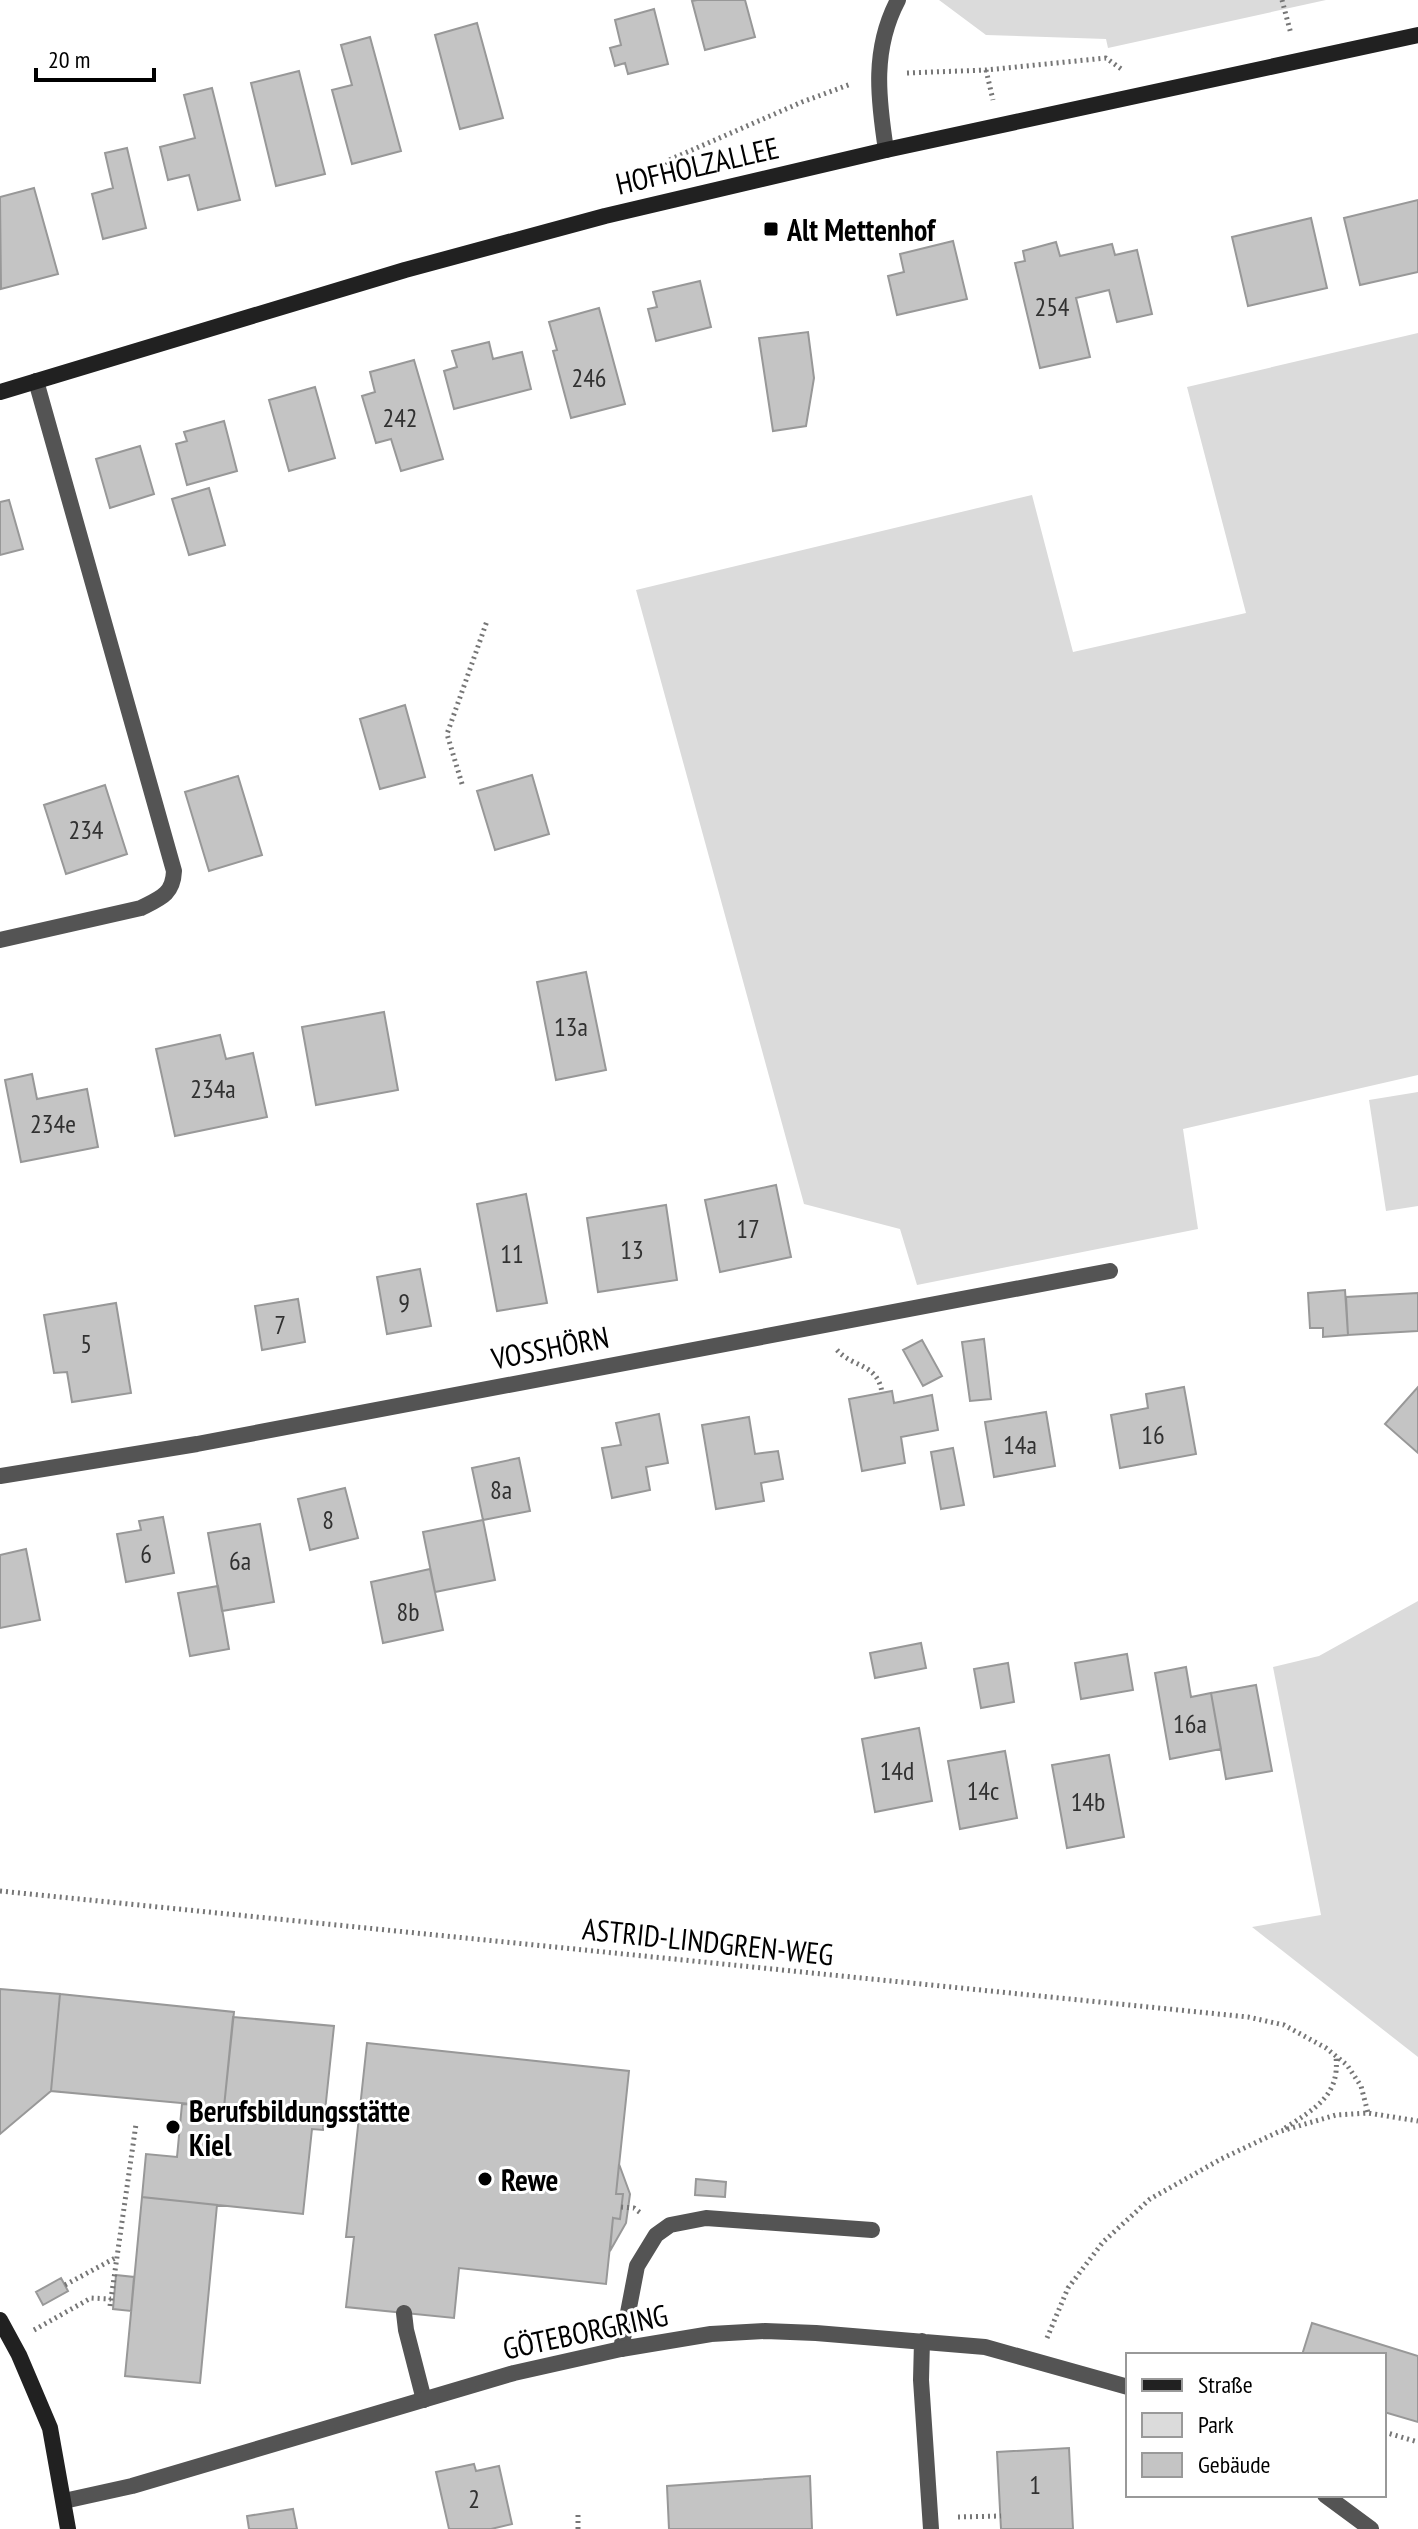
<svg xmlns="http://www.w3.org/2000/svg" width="1418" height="2529" font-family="'PT Sans Narrow',sans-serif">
<rect width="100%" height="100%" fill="#fff"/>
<path fill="#dbdbdb" d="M939 0H1326L1108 48 1106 39 986 35Z
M1418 333V1075L1183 1129 1198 1229 917 1285 900 1229 804 1204 636 590 1032 495 1073 652 1246 613 1187 387Z
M1418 1092V1206L1386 1211 1369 1100Z
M1418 1601V2057L1252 1927 1321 1915 1273 1667 1319 1656Z"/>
<path fill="#c4c4c4" stroke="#989898" stroke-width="2" d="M697 0H745L755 37 705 50 692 1Z
M654 9 668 64 628 74 625 63 615 66 610 48 621 45 615 20Z
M477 23 503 118 460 129 435 35Z
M370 37 401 151 352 164 332 90 352 85 341 45Z
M299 71 325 174 276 186 251 83Z
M212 88 240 200 198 210 189 175 168 180 160 147 195 138 184 95Z
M127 148 146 228 103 239 92 194 113 188 105 153Z
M34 188 58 274 1 289 0 197Z
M1418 200V272L1360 285 1344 218Z
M1311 218 1327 288 1248 306 1232 237Z
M953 241 967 299 897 315 888 276 904 272 900 254Z
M1056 242 1060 256 1112 244 1115 255 1137 250 1152 314 1117 322 1109 290 1076 298 1090 357 1040 368 1015 263 1025 261 1023 251Z
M700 281 711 327 656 341 648 309 657 307 653 292Z
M599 308 625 404 571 418 553 351 557 350 549 322Z
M808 332 814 378 806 426 773 431 759 338Z
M489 342 493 359 522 352 531 389 454 409 444 371 457 367 452 351Z
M414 360 443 459 401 471 391 439 376 443 362 396 375 392 370 372Z
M315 387 335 458 289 471 269 400Z
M224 421 237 471 187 485 176 444 187 441 184 432Z
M140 446 154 494 110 508 96 459Z
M209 488 225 545 189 555 172 499Z
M9 500 23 549 0 555V502Z
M405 705 425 777 380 789 360 719Z
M532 775 549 834 495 850 477 791Z
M238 776 262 855 209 871 185 792Z
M105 785 127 854 66 874 44 805Z
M586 972 606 1070 556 1080 537 982Z
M384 1012 398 1090 316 1105 302 1027Z
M220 1035 226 1059 253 1053 267 1117 175 1136 156 1049Z
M32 1074 37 1099 87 1089 98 1147 21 1162 5 1080Z
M776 1185 791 1257 720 1272 705 1200Z
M526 1194 547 1303 497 1311 477 1204Z
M666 1205 677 1280 598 1292 587 1218Z
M420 1269 431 1326 387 1334 377 1277Z
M1345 1290 1348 1335 1323 1337V1328H1310L1308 1293Z
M1418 1293V1331L1348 1335 1346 1297Z
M298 1299 305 1342 262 1350 255 1306Z
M116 1303 131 1393 72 1402 67 1372 54 1373 44 1315Z
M984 1339 991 1399 970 1401 962 1342Z
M922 1340 942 1376 923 1386 903 1350Z
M1184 1387 1196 1454 1120 1468 1111 1415 1148 1408 1146 1394Z
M1418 1387V1453L1385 1424Z
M892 1391 894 1403 932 1395 938 1430 901 1437 905 1463 862 1471 849 1399Z
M1046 1412 1055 1466 994 1477 985 1422Z
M659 1414 668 1463 646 1467 650 1490 612 1498 602 1448 621 1445 616 1423Z
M749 1417 755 1454 778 1451 783 1479 761 1483 764 1501 716 1509 702 1425Z
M953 1448 964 1505 941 1509 931 1452Z
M519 1458 530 1511 483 1520 472 1468Z
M345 1488 358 1538 310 1550 298 1499Z
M163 1517 174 1573 126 1582 117 1534 141 1530 139 1521Z
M483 1520 495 1580 435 1592 423 1532Z
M260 1524 274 1602 222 1611 208 1533Z
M26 1549 40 1620 0 1628V1555Z
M430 1569 443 1630 383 1643 371 1582Z
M218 1586 229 1649 190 1656 178 1593Z
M921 1643 926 1668 875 1678 870 1653Z
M1127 1654 1133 1690 1081 1699 1075 1663Z
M1008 1663 1014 1702 981 1708 974 1669Z
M1186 1667 1191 1697 1211 1693 1221 1749 1170 1759 1155 1673Z
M1256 1685 1272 1771 1226 1779 1211 1693Z
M919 1728 932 1801 875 1812 862 1739Z
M1005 1751 1017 1818 960 1829 948 1761Z
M1109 1755 1124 1837 1067 1848 1052 1765Z
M0 1989 60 1994 51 2091 0 2134Z
M60 1994 234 2012 224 2107 51 2091Z
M233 2017 334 2026 323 2130 312 2129 303 2214 142 2197 146 2154 177 2157 182 2104 224 2107Z
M367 2043 629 2071 616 2194H623L620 2219 613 2218 606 2284 459 2268 454 2318 346 2307 354 2237H346Z
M619 2164 630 2194 626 2223 610 2251 613 2218 620 2219 623 2194H616Z
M696 2179 726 2182 725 2197 695 2195Z
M142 2197 217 2205 200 2383 125 2376Z
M116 2275 134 2277 131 2311 113 2309Z
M61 2278 68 2291 43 2305 36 2292Z
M1312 2323 1418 2356V2422L1384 2412V2355H1302Z
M1069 2448 1073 2529H1001L997 2452Z
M474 2464 476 2471 499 2466 512 2524 491 2529H449L436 2472Z
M810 2476 812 2529H669L667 2486Z
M293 2509 297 2529H249L247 2516Z"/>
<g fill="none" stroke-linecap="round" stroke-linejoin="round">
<path stroke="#767676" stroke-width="5" stroke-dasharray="2 4" stroke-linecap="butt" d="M1282 0 1291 34
M986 70 993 100
M907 73 986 70 1106 58 1124 71
M662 176 669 160 802 102 851 84
M462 784 447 734 487 621
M837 1350C853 1368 878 1363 882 1393
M0 1891 1248 2017 1284 2025 1326 2048 1347 2065 1361 2086 1368 2113
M1285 2128C1314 2109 1340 2096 1336 2057
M621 2207 634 2208 642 2214
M65 2285 117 2257
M110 2306 136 2124
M34 2330 91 2298 111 2299
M1047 2338 1068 2288 1103 2242 1150 2199 1221 2159 1278 2132 1336 2115 1368 2113 1418 2121
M1384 2432 1418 2442
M958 2517 1001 2516
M578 2529V2511"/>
<path stroke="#545454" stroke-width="16" d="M0 940 141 908C161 898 173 894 174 871L36 381
M404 2313 406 2330 424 2400
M621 2349 637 2266 656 2235 670 2225 706 2218 872 2230"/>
<path stroke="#545454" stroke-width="16" d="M886 150C878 98 872 49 898 0
M0 1476 197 1444 1110 1271
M922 2341 921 2380 931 2529
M1325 2495 1371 2529
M64 2501 132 2486 514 2373 621 2349 711 2334 765 2331 816 2333 985 2347 1128 2387"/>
<path stroke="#212121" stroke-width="16" d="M0 392 405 270 605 216 886 150 1418 35
M0 2320 19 2355 50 2428 68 2529"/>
</g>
<g fill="#000" stroke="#fff" stroke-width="3">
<rect x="763" y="221" width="16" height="16" rx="4"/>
<circle cx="173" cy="2127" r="8"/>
<circle cx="485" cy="2179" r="8"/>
</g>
<g text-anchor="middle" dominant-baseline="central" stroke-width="6" stroke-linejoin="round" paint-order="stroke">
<g font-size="26" fill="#313131">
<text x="1052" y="306">254</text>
<text x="589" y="377">246</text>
<text x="400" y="417">242</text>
<text x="86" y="829">234</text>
<text x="571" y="1026">13a</text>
<text x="213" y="1088">234a</text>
<text x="53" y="1123">234e</text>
<text x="748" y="1228">17</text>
<text x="632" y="1249">13</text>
<text x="512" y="1253">11</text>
<text x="404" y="1302">9</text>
<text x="280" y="1324">7</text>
<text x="86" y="1343">5</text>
<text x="1153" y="1434">16</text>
<text x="1020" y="1444">14a</text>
<text x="501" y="1489">8a</text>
<text x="328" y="1519">8</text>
<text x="146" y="1553">6</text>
<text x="240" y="1560">6a</text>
<text x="408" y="1611">8b</text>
<text x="1190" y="1723">16a</text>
<text x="897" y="1770">14d</text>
<text x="983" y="1790">14c</text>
<text x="1088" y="1801">14b</text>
<text x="1035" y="2484">1</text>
<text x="474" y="2498">2</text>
</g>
<g font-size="30" fill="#000" stroke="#fff">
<text transform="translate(697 165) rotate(-13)">HOFHOLZALLEE</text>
<text transform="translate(550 1347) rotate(-11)">VOSSHÖRN</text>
<text transform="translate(708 1941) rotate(6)">ASTRID-LINDGREN-WEG</text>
<text transform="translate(585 2331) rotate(-12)">GÖTEBORGRING</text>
</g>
<g font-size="30" font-weight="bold" fill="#000" stroke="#fff" text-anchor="start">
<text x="787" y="229">Alt Mettenhof</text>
<text x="189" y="2110">Berufsbildungsstätte<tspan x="189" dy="34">Kiel</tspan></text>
<text x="501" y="2179">Rewe</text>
</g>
</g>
<rect x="1126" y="2353" width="260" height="144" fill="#ffffff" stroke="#999999" stroke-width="2"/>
<rect x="1142" y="2379" width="40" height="12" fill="#212121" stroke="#999999" stroke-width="2"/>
<text x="1198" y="2393" font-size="24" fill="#000000">Straße</text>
<rect x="1142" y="2413" width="40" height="24" fill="#dbdbdb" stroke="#999999" stroke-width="2"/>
<text x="1198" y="2433" font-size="24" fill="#000000">Park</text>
<rect x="1142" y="2453" width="40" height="24" fill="#c4c4c4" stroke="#999999" stroke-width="2"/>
<text x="1198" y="2473" font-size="24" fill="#000000">Gebäude</text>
<path d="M36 68v12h118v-12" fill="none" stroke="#000000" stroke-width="4"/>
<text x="48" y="68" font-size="24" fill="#000000" stroke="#ffffff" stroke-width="6" paint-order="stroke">20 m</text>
</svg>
